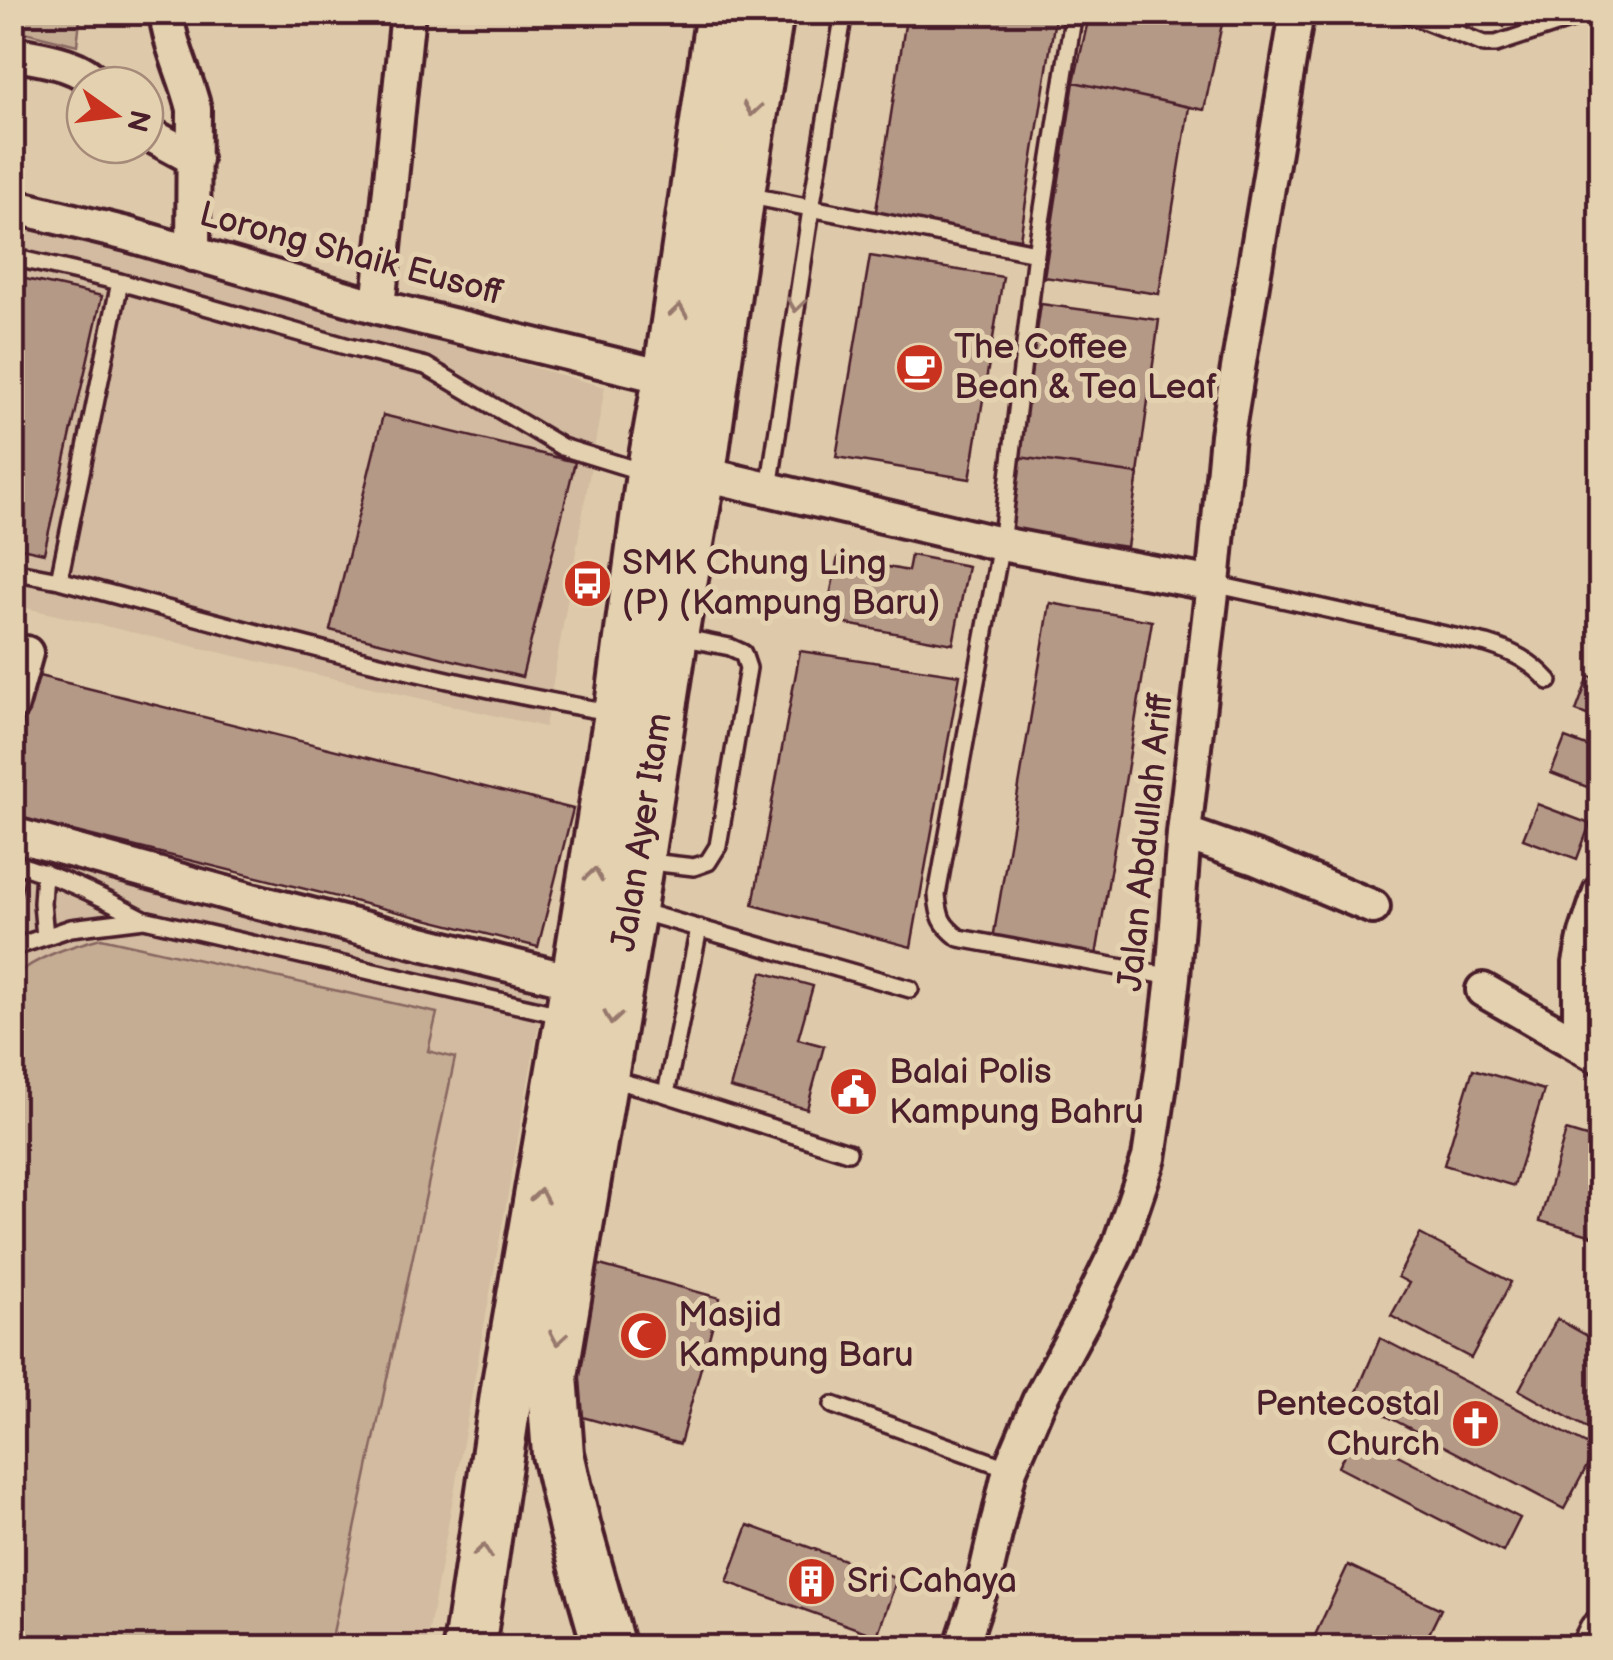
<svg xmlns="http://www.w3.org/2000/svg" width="1613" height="1660" font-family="'Balsamiq Sans',sans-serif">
<rect width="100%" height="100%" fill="#decaaa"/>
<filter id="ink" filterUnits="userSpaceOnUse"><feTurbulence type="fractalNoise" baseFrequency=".01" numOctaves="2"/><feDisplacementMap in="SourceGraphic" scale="20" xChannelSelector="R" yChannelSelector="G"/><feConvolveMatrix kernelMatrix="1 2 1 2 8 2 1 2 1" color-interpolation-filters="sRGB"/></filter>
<g filter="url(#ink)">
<path fill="#d2bba0" d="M12 224 605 387 545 727 13 605Z
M12 851 545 989 426 1647H13Z"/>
<path fill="#c5ad94" stroke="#886660" stroke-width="2.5" d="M13 12 81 13 77 45 13 29Z
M101 938 437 1013 428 1051 455 1058 330 1647H13V977C39 956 68 947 101 938Z"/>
<path fill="#b59987" stroke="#4a1f2b" stroke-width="2.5" d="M907 12H1056L1020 239 875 217Z
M1090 12H1194L1223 19 1204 110 1074 82Z
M1486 12H1515L1504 27Z
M1074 82 1189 107 1159 294 1044 277Z
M870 256 1003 277 970 479 836 457Z
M12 276 102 296 44 553 12 546Z
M1041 304 1159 320 1138 474 1019 457Z
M383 415 575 462 522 677 330 630Z
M1019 457 1138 474 1127 547 1017 531 1010 522Z
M911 555 968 566 953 644 825 620 838 557 908 571Z
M1050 603 1152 621 1096 956 993 939Z
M800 651 960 675 911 947 753 905Z
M35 675 573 809 538 947 12 816V767Z
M1589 676 1600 680V720L1576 711Z
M1565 738 1600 751V792L1551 773Z
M1537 804 1590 824 1577 859 1523 839Z
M12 874 25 877 12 928Z
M762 972 813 986 798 1039 824 1046 807 1109 730 1088Z
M1473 1069 1544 1090 1514 1186 1444 1165Z
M1566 1131 1600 1141V1238L1540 1221Z
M1420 1234 1511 1282 1471 1358 1391 1316 1409 1283 1398 1277Z
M596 1264 720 1298 680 1444 575 1415 566 1372Z
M1557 1319 1600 1343V1425L1596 1433 1519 1390Z
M1380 1338 1596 1449 1564 1509 1354 1399Z
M1355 1433 1520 1518 1503 1552 1338 1467Z
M748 1525 897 1579 877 1636 727 1582Z
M1348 1565 1441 1609 1422 1648H1309Z"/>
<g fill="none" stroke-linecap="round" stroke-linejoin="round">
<defs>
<path id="service" d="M1074 12 1036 253 1001 544 937 895C939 917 941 924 959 938L1173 977
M1403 12 1484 44H1496L1572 19 1580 12
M746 195 1036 253
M12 257 120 282 349 347 426 366 562 447 643 472
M120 282 59 580C243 629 427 682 616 713
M769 489 811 209 844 12
M12 571 59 580
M1213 584 1487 644C1513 652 1531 661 1549 681
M642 861 694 867 708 862 718 846 748 668 743 653 730 647 680 637
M12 863C59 876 102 897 144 919L565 1016
M44 872 42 903 45 937
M635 910 910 989
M12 948 71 928 144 919
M611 1079 666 1094 848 1152
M666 1094 699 928
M833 1405 1010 1469"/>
<path id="minor" d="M166 12C170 47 186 76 194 109L193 254
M12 53C41 59 78 62 98 85
M145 132 195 159
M12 206 127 234 378 307 669 378
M378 307 408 12
M700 473 1001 544 1213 584
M12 704 26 653
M1184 833 1258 859 1373 907
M12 834 251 900 577 982
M1483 990 1600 1057
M1580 1045V963L1586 934 1600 892
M961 1648 986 1573 1010 1469 1039 1401 1088 1310 1119 1246 1149 1158 1162 1071 1173 977 1184 833 1213 584 1227 435 1297 12"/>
<path id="tertiary" d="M1592 1648 1600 1632"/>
<g id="primary">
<path d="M469 1648 507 1389 571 1017 620 714 652 474 669 378 722 12"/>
<path id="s1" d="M609 1648 575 1528 558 1454 552 1376 630 909 672 636 700 473 739 193 768 12"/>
</g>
</defs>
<use href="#service" stroke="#4a1f2b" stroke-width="22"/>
<use href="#minor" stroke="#4a1f2b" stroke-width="40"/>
<use href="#tertiary" stroke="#4a1f2b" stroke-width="48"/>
<use href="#primary" stroke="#4a1f2b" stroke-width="58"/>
<use href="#service" stroke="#e4d1af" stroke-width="15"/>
<use href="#minor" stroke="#e4d1af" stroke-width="32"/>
<use href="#tertiary" stroke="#e4d1af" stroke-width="40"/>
<use href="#primary" stroke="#e4d1af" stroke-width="50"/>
</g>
<defs><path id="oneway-chevron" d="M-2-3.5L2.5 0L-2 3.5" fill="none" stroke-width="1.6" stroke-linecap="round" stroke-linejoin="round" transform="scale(2.5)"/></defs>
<g stroke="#97786d">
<use href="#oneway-chevron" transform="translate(752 109) rotate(99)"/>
<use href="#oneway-chevron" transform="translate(796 305) rotate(98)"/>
<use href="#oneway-chevron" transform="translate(679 311) rotate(-82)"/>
<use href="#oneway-chevron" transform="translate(594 875) rotate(-81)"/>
<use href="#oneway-chevron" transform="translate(612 1018) rotate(100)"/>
<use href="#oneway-chevron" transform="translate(540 1196) rotate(-80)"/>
<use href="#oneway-chevron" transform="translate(558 1338) rotate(100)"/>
<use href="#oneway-chevron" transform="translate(483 1551) rotate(-82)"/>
</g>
</g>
<defs>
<symbol id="cafe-disc" viewBox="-11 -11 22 22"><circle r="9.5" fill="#c8321e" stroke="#e4d1af"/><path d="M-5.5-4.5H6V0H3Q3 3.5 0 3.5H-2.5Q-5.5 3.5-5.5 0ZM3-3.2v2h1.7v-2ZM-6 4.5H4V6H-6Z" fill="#fff"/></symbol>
<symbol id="bus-disc" viewBox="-11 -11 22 22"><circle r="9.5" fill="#c8321e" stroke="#e4d1af"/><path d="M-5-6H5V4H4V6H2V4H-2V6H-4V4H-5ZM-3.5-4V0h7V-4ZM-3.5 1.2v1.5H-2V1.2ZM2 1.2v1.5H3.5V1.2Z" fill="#fff"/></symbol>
<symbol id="civic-disc" viewBox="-11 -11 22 22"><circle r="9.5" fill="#c8321e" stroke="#e4d1af"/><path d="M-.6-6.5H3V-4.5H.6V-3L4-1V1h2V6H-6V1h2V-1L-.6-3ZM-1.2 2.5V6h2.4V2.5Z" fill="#fff"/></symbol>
<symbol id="mosque-disc" viewBox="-11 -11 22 22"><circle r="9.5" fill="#c8321e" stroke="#e4d1af"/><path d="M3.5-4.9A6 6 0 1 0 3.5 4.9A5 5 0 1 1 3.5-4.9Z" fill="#fff"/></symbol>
<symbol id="church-disc" viewBox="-11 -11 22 22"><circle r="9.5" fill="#c8321e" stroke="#e4d1af"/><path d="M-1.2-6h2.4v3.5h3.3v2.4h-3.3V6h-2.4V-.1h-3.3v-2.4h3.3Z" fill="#fff"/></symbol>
<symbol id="building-disc" viewBox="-11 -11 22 22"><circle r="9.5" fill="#c8321e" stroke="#e4d1af"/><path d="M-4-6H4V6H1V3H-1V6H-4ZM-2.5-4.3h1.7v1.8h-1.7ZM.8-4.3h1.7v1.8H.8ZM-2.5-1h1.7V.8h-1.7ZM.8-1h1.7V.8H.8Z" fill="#fff"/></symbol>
</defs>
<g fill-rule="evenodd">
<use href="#cafe-disc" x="892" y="340" width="55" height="55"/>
<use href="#bus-disc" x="560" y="556" width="55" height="55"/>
<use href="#civic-disc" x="826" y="1064" width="55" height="55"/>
<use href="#mosque-disc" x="616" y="1308" width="55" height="55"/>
<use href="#church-disc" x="1448" y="1396" width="55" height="55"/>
<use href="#building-disc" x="784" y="1554" width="55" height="55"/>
</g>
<g text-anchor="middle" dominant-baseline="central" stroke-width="10" stroke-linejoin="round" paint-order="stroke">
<g font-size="35" fill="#4a1f2b" stroke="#e4d1af">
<text transform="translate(351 254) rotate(15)">Lorong Shaik Eusoff</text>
<text stroke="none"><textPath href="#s1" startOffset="830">Jalan Ayer Itam</textPath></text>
<text transform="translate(1146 842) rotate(-84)">Jalan Abdullah Ariff</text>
</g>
<g font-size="35" fill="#4a1f2b" stroke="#e4d1af" text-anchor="start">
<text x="954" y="347">The Coffee<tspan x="954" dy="40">Bean &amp; Tea Leaf</tspan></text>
<text x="622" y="563">SMK Chung Ling<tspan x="622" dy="40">(P) (Kampung Baru)</tspan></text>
<text x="889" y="1072">Balai Polis<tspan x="889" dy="40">Kampung Bahru</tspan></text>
<text x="678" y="1315">Masjid<tspan x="678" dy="40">Kampung Baru</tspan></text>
<text x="1440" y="1404" text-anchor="end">Pentecostal<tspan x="1440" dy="40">Church</tspan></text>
<text x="847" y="1581">Sri Cahaya</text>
</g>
</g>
<rect width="1613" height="1660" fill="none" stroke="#e4d1af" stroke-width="50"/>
<rect x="25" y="25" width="1563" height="1610" fill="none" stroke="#4a1f2b" stroke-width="4" filter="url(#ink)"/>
<g transform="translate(115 115) rotate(104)"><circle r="48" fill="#e4d1af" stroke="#a68a7a" stroke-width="2.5"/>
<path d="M0-8L18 38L0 25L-18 38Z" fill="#c8321e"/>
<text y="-15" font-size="28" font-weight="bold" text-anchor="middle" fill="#4a1f2b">N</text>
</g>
</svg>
